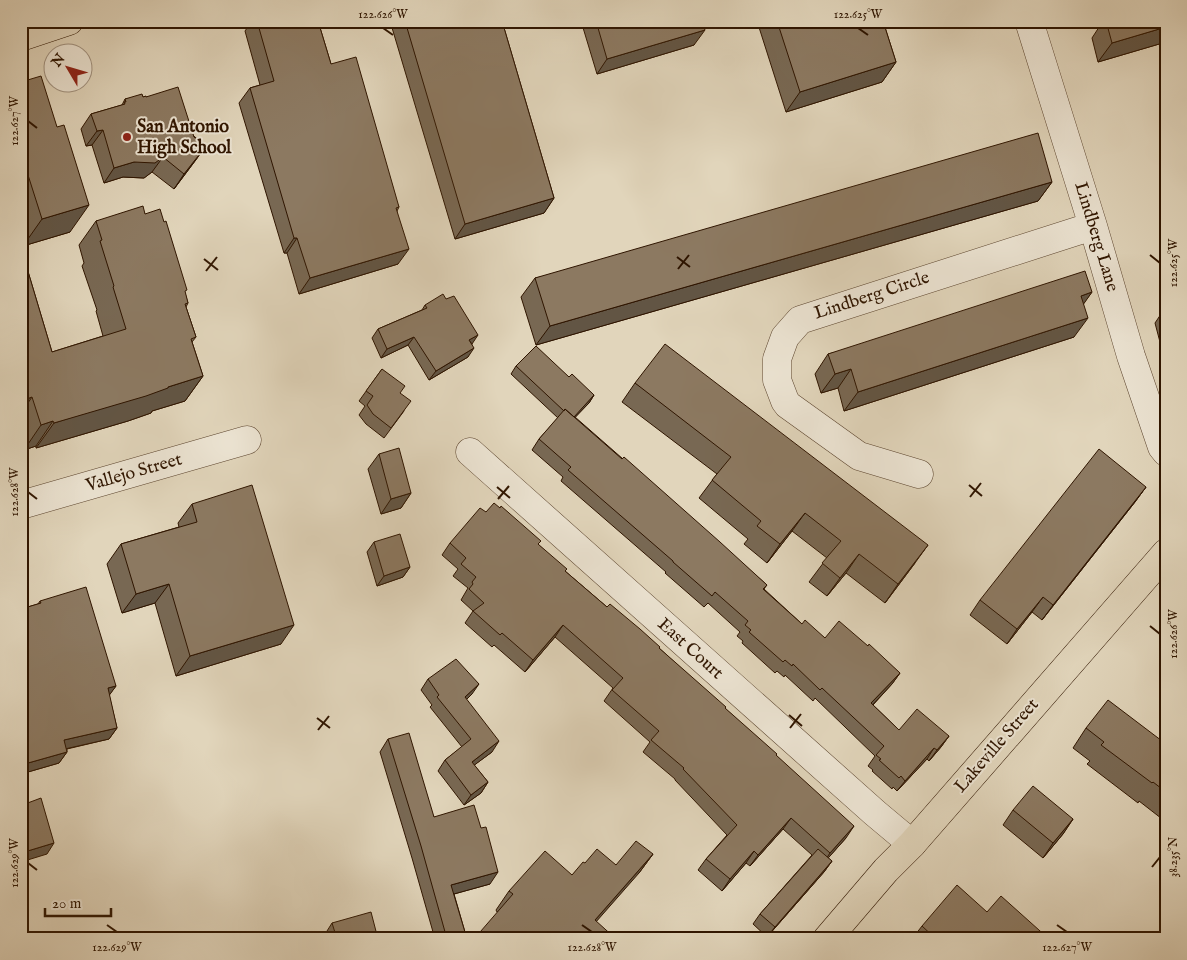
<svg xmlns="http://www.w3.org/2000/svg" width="1187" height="960" font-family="'IM FELL English',serif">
<rect width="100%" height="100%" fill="#e1d5bb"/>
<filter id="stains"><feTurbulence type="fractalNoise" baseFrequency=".004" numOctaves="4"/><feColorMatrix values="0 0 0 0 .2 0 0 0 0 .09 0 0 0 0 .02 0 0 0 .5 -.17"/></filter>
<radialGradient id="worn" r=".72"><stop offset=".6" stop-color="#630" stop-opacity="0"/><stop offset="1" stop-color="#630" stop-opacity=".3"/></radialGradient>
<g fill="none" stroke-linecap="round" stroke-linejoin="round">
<defs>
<path id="minor" d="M1029 21 1093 226 1131 356 1162 447 1166 452
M470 452 875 813 912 844
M919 474 859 456 788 405 785 401 777 380V359L785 337 800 320 1093 226
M21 505 247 440"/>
<path id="major" d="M21 37 69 21
M827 939 886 870 912 844 1166 553"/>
</defs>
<use href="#minor" stroke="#5c452f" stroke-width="29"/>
<use href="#major" stroke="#2f1500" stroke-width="29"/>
<use href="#minor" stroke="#ece4d3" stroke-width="28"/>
<use href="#major" stroke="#e1d5bb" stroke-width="28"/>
</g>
<path fill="#786853" stroke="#2f1500" d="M252 21H318L331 64 399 207 397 211 398 264 299 294 287 253H284L239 103 250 88 260 85 245 31Z
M390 21H502L554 198 544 213 455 239Z
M581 21H702L694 45 597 74Z
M757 21H883L896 62 882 82 786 112Z
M1103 21H1166V42L1098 62 1092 38Z
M21 82 70 232 23 246 21 242Z
M143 97H146L206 146 195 161 174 189 152 172 144 178 123 177 104 183 92 145 86 146 81 129 91 114 122 105 125 99Z
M1052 182 1038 201 536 345 521 297 535 278Z
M145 214 185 293 188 303 186 307 196 337 192 342 203 376 185 401 152 411 151 413 128 421 36 448V446L24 450 21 442V248L52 352 103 336 96 311 97 310 82 266 84 263 79 245 96 221Z
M1092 292 1083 304 1074 337 844 411 838 388 821 393 815 374 828 354Z
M425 305 472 344 468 357 429 380 408 345 381 358 372 338 378 329 422 310Z
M1165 308H1166V365L1155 323Z
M516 366 569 377 594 395 589 403 575 417 767 585 764 589 802 624 825 638 868 646 900 673 892 684 873 705 899 730 949 736 941 747 929 761 927 759 897 791 893 787 892 789 872 771 873 770 868 766 875 756 815 698 813 701 785 675 784 677 777 671 775 673 742 643 743 641 737 636 740 632 708 603 704 607 665 573 666 572 561 481 563 477 532 450 539 439 558 418 511 374Z
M382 369 400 393 404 411 384 438 366 424 359 415 365 406 359 401Z
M635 383 915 563 885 603 846 573 827 596 809 582 827 558 792 531 767 563 744 544 748 539 699 498 717 474 622 402Z
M379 454 411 493 401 508 381 514 368 469Z
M1146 487 1135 502 1042 620 1032 612 1007 644 970 615 980 600Z
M192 504 281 644 176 676 155 603 122 613 107 564 121 544 179 527 178 523Z
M486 512 538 544 565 571 607 607 659 648 776 755 846 838 828 858 832 861 824 872 767 937 753 924 760 914 812 855 783 829 750 866 746 863 722 891 698 870 706 859 727 835 675 780V779L643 752 650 742 604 701 613 688 555 637 525 672 494 645 492 647 465 623 473 611 461 600 468 588 453 576 458 569 442 555 450 543Z
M374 542 410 567 403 577 377 586 367 552Z
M40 601 116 686 109 695 117 728 109 739 67 749V752L59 763 21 774V609L38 604Z
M428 679 472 694 466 700 492 752 474 765 488 782 481 793 464 805 438 771 445 760 462 747 430 707 432 705 421 690Z
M1086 728 1166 744V822L1139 801 1138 803 1087 764 1090 761 1073 748Z
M388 739 434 817 490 884 454 894 467 939H435L412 858 380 752Z
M1013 810 1073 819 1063 834 1043 858 1003 825Z
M653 854 639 873 497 912 496 910 509 891 572 875 585 863 616 865Z
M987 912 1049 939H912L922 926Z
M332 923 378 939H322Z"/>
<path fill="#625544" stroke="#2f1500" d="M1166 27V42L1098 62 1112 43Z
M705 30 694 45 597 74 607 59Z
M896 62 882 82 786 112 800 92Z
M103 130 92 145 86 146 97 131Z
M206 146 195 161 174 189 184 174Z
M163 157 152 172 144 178 123 177 104 183 114 168 134 162Z
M1052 182 1038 201 536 345 550 326Z
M554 198 544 213 455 239 465 224Z
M89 205 70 232 23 246 42 219Z
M294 238H297L287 253H284Z
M409 249 398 264 299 294 310 278Z
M1092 292 1078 312 1081 296Z
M1088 318 1074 337 844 411 858 392Z
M478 335 472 344 469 340Z
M414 337 408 345 381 358 387 349Z
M474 348 468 357 429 380 436 371Z
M851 369 838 388 821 393 835 374Z
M203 376 185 401 152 411 151 413 128 421 36 448 54 423Z
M594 395 589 403 567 426 572 418Z
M32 397 21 413V404L24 400Z
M53 421 36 446 24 450 41 425Z
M1146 487 1135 502 1042 620 1053 605Z
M411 493 401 508 381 514 391 499Z
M805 513 792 531 767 563 780 544Z
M928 545 915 563 885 603 898 584Z
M859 554 846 573 827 596 840 578Z
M410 567 403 577 377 586 384 576Z
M169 584 155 603 122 613 136 594Z
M1043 597 1032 612 1007 644 1017 629Z
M294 625 281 644 176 676 190 656Z
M563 625 555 637 525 672 533 660Z
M900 673 892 684 864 714 871 703Z
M479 684 472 694 458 708 465 697Z
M116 686 108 697V688Z
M117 728 109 739 56 751 64 740Z
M949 736 941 747 929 761 937 750Z
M499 741 492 752 465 772 472 762Z
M934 748 927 759 897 791 905 781Z
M67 752 59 763 21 774V765Z
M488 782 481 793 464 805 471 795Z
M791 818 783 829 750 866 758 855Z
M1073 819 1063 834 1043 858 1053 843Z
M854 826 846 838 822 865 830 853Z
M54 843 47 854 21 862V853Z
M754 851 746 863 722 891 730 879Z
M653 854 639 873 581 939 595 920Z
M832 861 824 872 767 937 775 927Z
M498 872 490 884 443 897 451 885Z
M515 932 510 939H491Z"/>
<path fill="#8c7961" stroke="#2f1500" d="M257 21H318L331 64 356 57 399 207 396 208 409 249 310 278 297 238H294L250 88 274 81Z
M405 21H502L554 198 465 224Z
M596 21H702L705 30 607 59Z
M777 21H883L896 62 800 92Z
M1106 21H1166V27L1112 43Z
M41 76 57 127 64 125 89 205 42 219 21 153V82Z
M178 87 194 137 206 146 184 174 163 157 155 163 134 162 114 168 103 130 97 131 91 114 125 104 124 102H126L125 99 142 94 143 97 146 96V97Z
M1038 133 1052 182 550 326 535 278Z
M143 206 145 214 160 209 164 222 166 221 187 290 185 291 188 303 185 304 196 337 191 339 203 376 168 387V388L146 396 54 423 53 421 41 425 32 397 24 400 21 391V248L52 352 126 329 113 287 114 286 100 241 102 240 96 221Z
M1085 271 1092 292 1081 296 1088 318 858 392 851 369 835 374 828 354Z
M443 294 446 299 454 296 478 335 469 340 474 348 436 371 414 337 387 349 378 329 427 308 425 305Z
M665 344 928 545 898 584 859 554 840 578 822 563 841 541 805 513 780 544 757 526 761 521 712 480 731 457 635 383Z
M536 346 569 377 572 374 594 395 574 417 565 409 564 411 516 366Z
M382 369 405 386 400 393 411 401 391 428 373 414 367 405 373 396 366 391Z
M565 409 622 459 624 457 720 542 767 585 763 589 802 624 805 620 825 638 839 621 868 646 869 644 900 673 871 703 899 730 917 709 949 736 937 750 934 748 905 781 901 776 899 778 879 760 881 759 876 755 884 746 822 688 820 690 793 664 792 666 785 660 783 662 749 632 751 630 745 625 748 621 715 592 712 596 673 562V561L568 470 571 467 539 439Z
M399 448 411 493 391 499 379 454Z
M1099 449 1146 487 1053 605 1043 597 1017 629 980 600Z
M252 485 294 625 190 656 169 584 136 594 121 544 197 522 192 504Z
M494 503 500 508 501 506 541 541 538 544 567 569 565 571 607 607 610 604 640 629 660 647 659 648 726 707 725 708 777 754 776 755 854 826 830 853 791 818 758 855 754 851 730 879 706 859 737 825 683 769 684 768 651 740 659 731 612 690 623 678 563 625 533 660 502 633 500 635 473 611 484 603 469 589 473 584 472 582 476 577 461 564 466 558 450 543 480 508 486 512Z
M400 534 410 567 384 576 374 542Z
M86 587 116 686 108 688 117 728 64 740 67 752 21 765V744L24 743 21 734V609L41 603 40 601Z
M456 659 479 684 465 697 499 741 472 762 488 782 471 795 445 760 471 739 437 697 439 695 428 679Z
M1108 700 1166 744V792L1153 782 1152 783 1101 745 1104 742 1086 728Z
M409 733 434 817 474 805 481 828 486 827 498 872 451 885 467 939H447L421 846 388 739Z
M1033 786 1073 819 1053 843 1013 810Z
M21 791 25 804 41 798 54 843 21 853Z
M636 841 653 854 595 920 616 939H509L515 932 491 939H474L513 894 509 891 545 851 572 875 583 862 585 863 597 849 616 865Z
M818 849 832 861 775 927 760 914Z
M957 885 987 912 1001 896 1049 939H936L922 926Z
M371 912 378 939H337L332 923Z"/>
<path fill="none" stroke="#2f1500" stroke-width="2" d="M383 28 393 35M858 28 868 35M28 121 37 128M1150 255 1160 263M677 257 690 267M204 259 218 270M678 269 689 255M206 271 217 257M969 485 982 496M497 487 510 498M28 492 37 499M970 497 981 483M498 499 509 486M1150 626 1160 634M789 715 802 726M317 718 330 728M790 728 801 714M318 730 329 716M28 863 37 870M1152 867 1160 857M107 925 117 932M582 925 592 932M1057 925 1067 932"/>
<circle fill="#8f2418" stroke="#ece4d3" stroke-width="2" cx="127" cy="137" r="5"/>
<g text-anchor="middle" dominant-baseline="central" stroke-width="4" stroke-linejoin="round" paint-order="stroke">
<g font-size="18" font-weight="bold" fill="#2f1500" stroke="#ece4d3" text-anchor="start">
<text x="137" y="127">San Antonio<tspan x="137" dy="21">High School</tspan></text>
</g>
<g font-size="18" fill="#2f1500" stroke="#ece4d3">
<text transform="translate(1096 237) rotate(73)">Lindberg Lane</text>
<text transform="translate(872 296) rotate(-18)">Lindberg Circle</text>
<text transform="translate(134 473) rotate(-16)">Vallejo Street</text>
<text transform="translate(690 649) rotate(42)">East Court</text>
<text transform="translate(997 746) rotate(-49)">Lakeville Street</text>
</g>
</g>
<rect width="1187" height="960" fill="none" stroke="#e1d5bb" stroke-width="55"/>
<g transform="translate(68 68) rotate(308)"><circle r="24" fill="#ece4d3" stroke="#a0917f"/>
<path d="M0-4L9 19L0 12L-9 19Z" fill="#8f2418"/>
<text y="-8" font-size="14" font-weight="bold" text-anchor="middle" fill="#2f1500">N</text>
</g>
<path d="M45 908v8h66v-8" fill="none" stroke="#2f1500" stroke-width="2.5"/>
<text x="52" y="908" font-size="15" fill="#2f1500" stroke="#ece4d3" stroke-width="4" paint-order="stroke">20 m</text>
<rect x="28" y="28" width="1132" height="904" fill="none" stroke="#2f1500" stroke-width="2"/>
<g font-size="12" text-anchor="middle" fill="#2f1500">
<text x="383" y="18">122.626°W</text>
<text x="858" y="18">122.625°W</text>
<text transform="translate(14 121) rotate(-90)" y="4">122.627°W</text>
<text transform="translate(1173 263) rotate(-90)" y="4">122.625°W</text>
<text transform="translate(14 492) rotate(-90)" y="4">122.628°W</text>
<text transform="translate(1173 634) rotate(-90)" y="4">122.626°W</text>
<text transform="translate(1173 857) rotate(-90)" y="4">38.235°N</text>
<text transform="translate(14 863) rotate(-90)" y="4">122.629°W</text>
<text x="117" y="951">122.629°W</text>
<text x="592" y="951">122.628°W</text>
<text x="1067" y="951">122.627°W</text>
</g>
<rect width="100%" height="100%" filter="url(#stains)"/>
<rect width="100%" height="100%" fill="url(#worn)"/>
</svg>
